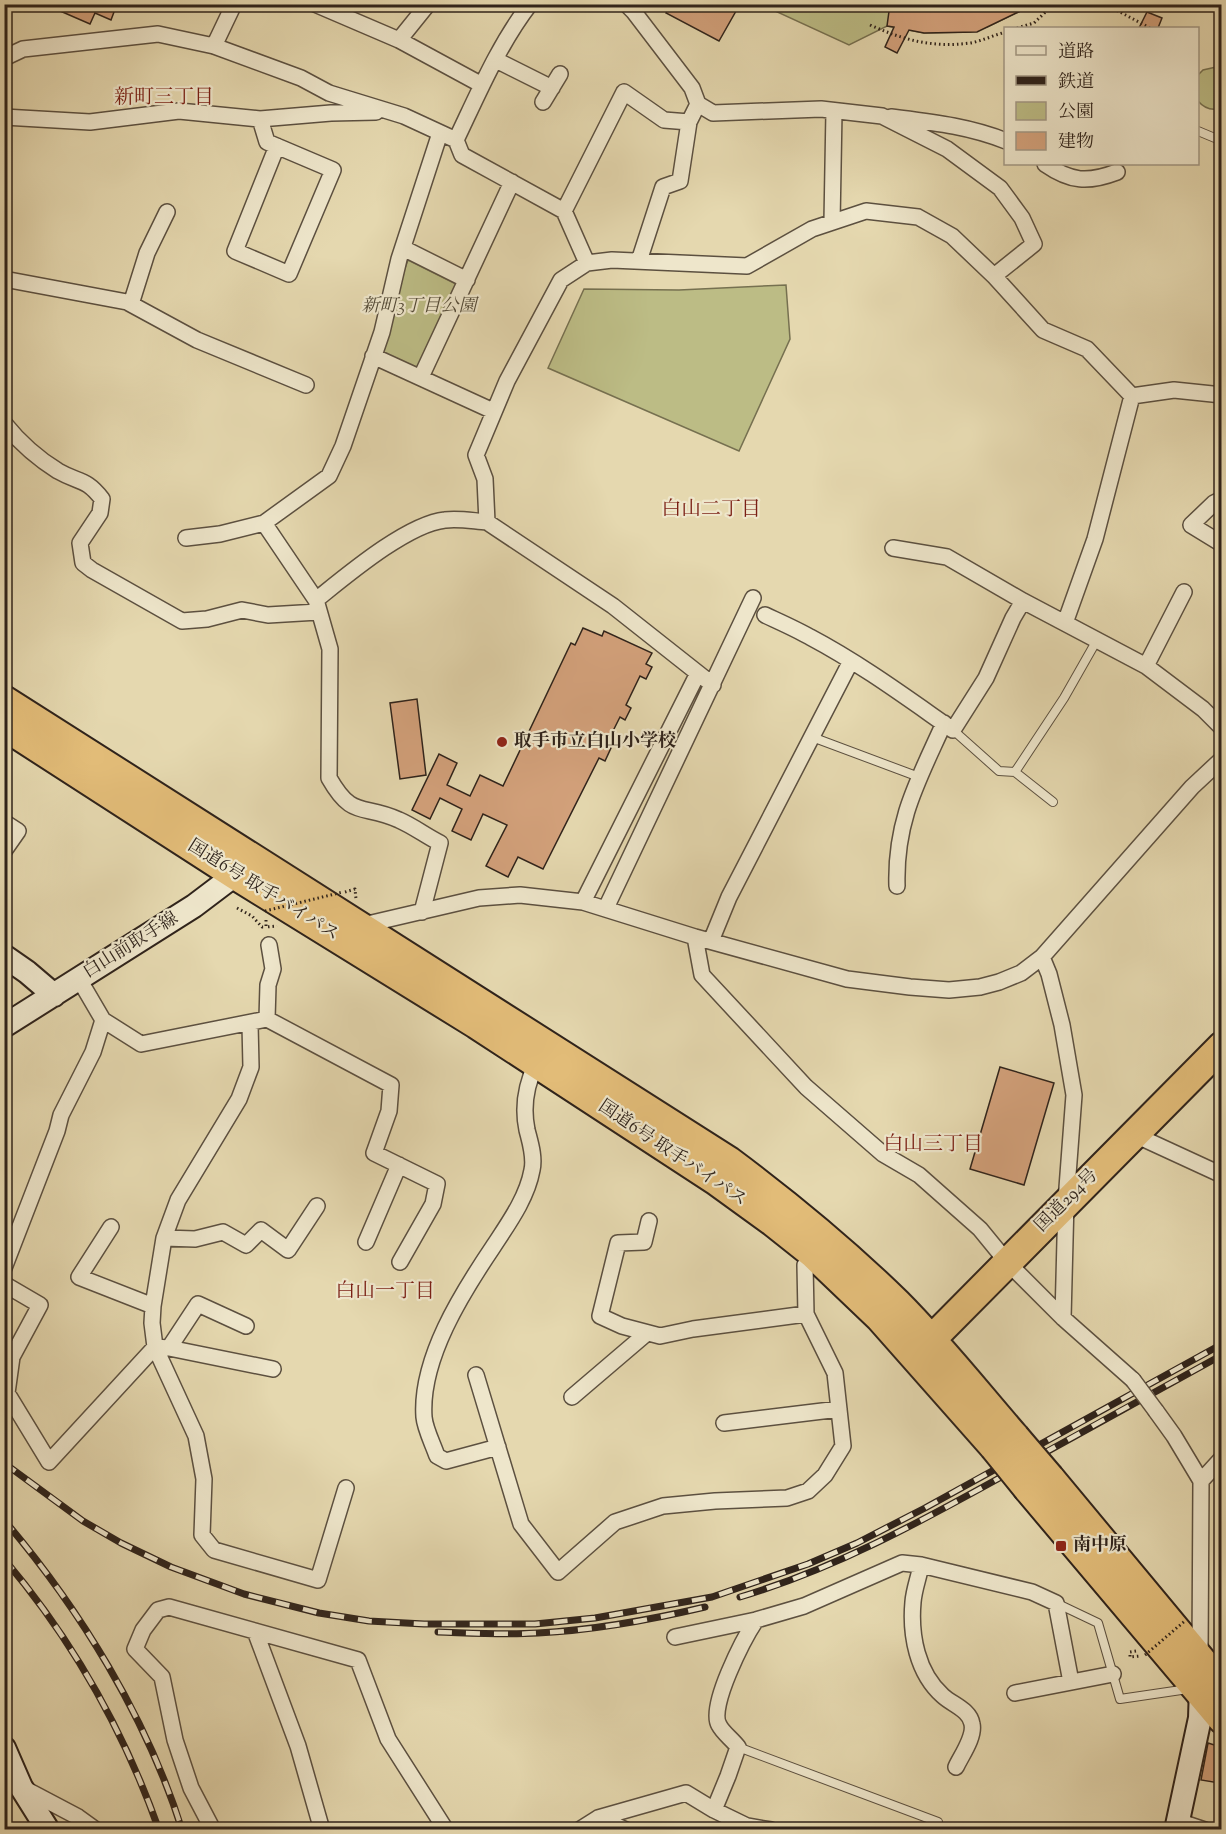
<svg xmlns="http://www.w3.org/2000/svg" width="1226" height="1834" font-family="'Sorts Mill Goudy','Noto Serif JP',serif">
<rect width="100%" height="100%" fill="#e5d8af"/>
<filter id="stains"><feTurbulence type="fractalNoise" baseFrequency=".00333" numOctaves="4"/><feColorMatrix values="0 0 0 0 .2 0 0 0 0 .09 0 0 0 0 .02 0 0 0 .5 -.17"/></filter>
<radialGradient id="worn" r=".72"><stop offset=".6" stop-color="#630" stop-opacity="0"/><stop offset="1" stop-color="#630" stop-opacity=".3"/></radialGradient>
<path fill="#bcbc85" stroke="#767050" stroke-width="1.5" d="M762 5H1033L987 27 970 32 924 33 887 26 849 45Z
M1216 67 1222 68 1221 108C1212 111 1204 108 1198 101V75L1203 70Z
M408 260 456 284 421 377 373 356Z
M786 285 790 339 739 451 548 368 584 289 679 290Z"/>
<path fill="#d3a17b" stroke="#2f231b" stroke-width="1.5" d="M44 4H117L111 20 95 13 90 24Z
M671 4H740L719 41 666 13Z
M890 4H1035L977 32 924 33 909 30 897 53 885 47 894 27 887 26Z
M1147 12 1162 18 1158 28H1139Z
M583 628 602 636 604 631 652 653 646 664 652 667 646 679 640 676 626 705 631 708 625 720 620 717 606 745 611 748 605 761 599 758 543 869 518 857 508 877 486 866 507 825 483 814 471 840 452 831 462 809 440 798 430 819 412 810 439 754 457 763 447 785 470 796 480 775 503 786 571 643 575 645Z
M417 699 426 775 400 779 390 703Z
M1000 1067 1054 1083 1024 1185 970 1169Z
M1208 1743 1221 1747V1771L1219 1783 1201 1780Z"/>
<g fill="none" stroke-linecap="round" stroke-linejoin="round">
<defs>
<path id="lane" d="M1198 131 1222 141
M953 730 999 771 1015 772 1053 802
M812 737 919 777
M1015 772 1064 698 1097 640
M1056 1603 1098 1623 1120 1699 1188 1689
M738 1747 938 1822"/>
<path id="street" d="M315 4 399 40 482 85
M530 4C499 44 478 94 456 140L462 155 564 211 587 263
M626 4 634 12 692 88 698 104
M399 40 428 4
M214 46 234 4
M4 58 23 49 158 34 214 46 301 78 329 93 404 116 456 140
M496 60 552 88
M543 102 560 74
M4 117 90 122 179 111 260 119 331 113 376 112
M891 117C930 122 969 126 1006 141
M260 119 267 142 333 170 289 274 235 251 277 146
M1045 164C1071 182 1088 183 1117 172
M832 222 834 111
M403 248 467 280
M639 261 663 187 680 181 689 122
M994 276 1043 330 1087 349 1132 396
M4 279 127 302 197 340 306 385
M131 304 147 253 167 212
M373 356 493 411
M421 377 512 182
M1132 396 1174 390 1222 395
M4 423C20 443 37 458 58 471 79 483 86 478 102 499L100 513 80 543 83 563 92 570 182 621 207 619 242 610 268 615 318 612
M1222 499 1214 503 1191 525 1222 544
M487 522 613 606 713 685
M264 523 316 600
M186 538 220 534 264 523 329 476 343 446 382 332 399 259 440 133
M893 548 947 557 1023 601 1146 666 1203 709 1222 728
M765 615C780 622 796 629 810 637 861 664 907 698 953 730L986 678 1013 618 1023 601
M1065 623 1095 539 1132 396
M1146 666 1184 592
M4 822 18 831 4 851
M897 886C895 820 918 781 944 723
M583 902 698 673
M606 908 753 598
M422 912 440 843C426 836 413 826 399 820 362 803 353 820 329 778L330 649 316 600C346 576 407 524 445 520 458 518 473 521 487 522L485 479 476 455 507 381 561 280 587 263 612 260 747 266 812 229 866 211 918 217 952 236 994 276 1034 244 1022 218 1000 188 947 149 882 116 821 109 713 113 698 104 689 122 664 120 624 92 564 211
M359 926 479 898 520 895 583 902 695 937 847 979 910 987 949 990 980 987 999 982 1021 973 1042 957 1192 787 1222 759
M695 937 702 975 806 1087 883 1154 919 1175 980 1229 1007 1262 1063 1318 1133 1380
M711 941 729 897 851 661
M1042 957 1049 974 1062 1025 1074 1095 1066 1201 1063 1318
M79 979 103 1020 141 1044 267 1019 391 1085 389 1111 374 1153 437 1184 433 1204 400 1262
M267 1019 268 985 273 969 269 945
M250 1024 251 1067 239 1099 178 1200 164 1238 153 1306 152 1323 155 1347 196 1436 204 1479 202 1535 214 1550 318 1580 346 1488
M1133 1134 1222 1175
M649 1221 644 1242 618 1243 600 1316 622 1326 660 1336 693 1329 806 1314
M111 1227 79 1277 153 1306
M164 1238 195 1239 223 1232 246 1245 261 1230 288 1250 317 1206
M366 1242 399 1165
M4 1268 57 1131 61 1115 93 1052 103 1020
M4 1284 40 1305 12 1357 7 1393 49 1462 155 1347 169 1348 198 1304 246 1326
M169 1348 273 1369
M476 1375 521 1524 558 1572 615 1522 663 1506 715 1501 787 1498 808 1491 825 1475 843 1446 835 1373 806 1314 805 1265 812 1253
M572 1397 647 1333
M1156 1411 1174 1436 1201 1481 1200 1656
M724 1423 839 1409
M498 1447 446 1461 437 1456C433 1444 425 1429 424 1417 420 1359 462 1293 493 1247 508 1224 527 1198 532 1170 535 1157 530 1142 527 1130 522 1106 526 1085 536 1064
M1201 1481 1222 1458
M921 1565C919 1577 914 1589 913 1602 910 1635 917 1673 943 1696 953 1705 970 1710 972 1724 975 1737 961 1756 956 1767
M255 1631 298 1746 322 1830
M675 1637 756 1620 804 1606 902 1563 921 1565 1032 1592 1056 1603 1071 1682
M1015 1693 1113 1674
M23 1788 78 1817 96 1830
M714 1810 728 1776 738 1747C732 1739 723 1733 719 1725 708 1707 744 1638 756 1620
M598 1818 626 1830
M1178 1821 1205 1830
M213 1830 191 1788 175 1740 162 1677 135 1649 143 1630 158 1610 169 1607 358 1660 388 1739 446 1830
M579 1830 598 1818 686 1793 714 1810 747 1826 771 1830"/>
<path id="secondary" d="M4 956 27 972 54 995
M4 1026 194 906 235 875 245 862
M4 1748 21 1787 48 1830
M1176 1830 1200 1718 1201 1687"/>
<path id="highway" d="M4 700 729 1161C788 1205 844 1251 897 1303 939 1345 976 1392 1015 1437
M4 726 235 875 476 1024 715 1180 773 1222 812 1253 880 1318 994 1447
M918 1353 1222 1046
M1050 1478 1222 1685
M1028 1489 1222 1719"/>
</defs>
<use href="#lane" stroke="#5c5040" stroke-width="10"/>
<use href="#street" stroke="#5c5040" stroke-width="18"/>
<use href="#secondary" stroke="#2f231b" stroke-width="26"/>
<use href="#highway" stroke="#2f231b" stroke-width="32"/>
<path stroke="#2f231b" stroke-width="3" stroke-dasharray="1.5 3" stroke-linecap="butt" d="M1105 4 1150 28
M870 25C904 40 932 48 970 43 982 41 994 35 1006 32
M1017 28 1034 23 1054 4
M345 892 355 889 356 899
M237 908 252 916 262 927H266
M266 920V927L277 926
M1136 1651 1130 1652V1657L1140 1656"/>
<use href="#lane" stroke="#eee6cb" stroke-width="8"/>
<use href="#street" stroke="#eee6cb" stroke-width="15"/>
<use href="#secondary" stroke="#eee6cb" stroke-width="22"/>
<use href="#highway" stroke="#e2bc78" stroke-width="28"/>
<defs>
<path id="rail" d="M4 1463 83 1521 121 1543 171 1567 244 1594 319 1613 369 1621 424 1624H535L595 1618 712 1597 808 1564 857 1543 925 1508 1222 1344
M4 1520C80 1609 147 1718 182 1830
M4 1559C72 1639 124 1731 159 1830
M740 1597C834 1569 918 1523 1003 1476 1076 1435 1149 1395 1222 1355
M438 1632C471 1633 505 1635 538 1633 595 1630 650 1620 705 1607"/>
</defs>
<use href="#rail" stroke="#2f231b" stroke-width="7"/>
<use href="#rail" stroke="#eee6cb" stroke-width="4.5" stroke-dasharray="14" stroke-linecap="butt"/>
<defs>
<path id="street-bridge" d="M1133 1380 1156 1411"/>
<path id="highway-bridge" d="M1015 1437 1050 1478
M994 1447 1028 1489"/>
</defs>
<use href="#street-bridge" stroke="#5c5040" stroke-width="18" stroke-linecap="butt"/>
<use href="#highway-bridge" stroke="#2f231b" stroke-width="32" stroke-linecap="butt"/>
<path stroke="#2f231b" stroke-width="3" stroke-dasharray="1.5 3" stroke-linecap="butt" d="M265 911 343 892
M1145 1655 1186 1620"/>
<use href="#street-bridge" stroke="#eee6cb" stroke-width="15"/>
<use href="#highway-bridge" stroke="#e2bc78" stroke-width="28"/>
</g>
<g fill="#8f2418" stroke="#eee6cb" stroke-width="2">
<circle cx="502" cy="742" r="6"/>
<rect x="1055" y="1540" width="12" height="12" rx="3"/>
</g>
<g text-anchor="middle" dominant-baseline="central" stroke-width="4.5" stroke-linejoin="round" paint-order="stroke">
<g font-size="18" font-style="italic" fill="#524936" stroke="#eee6cb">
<text x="419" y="307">新町3丁目公園</text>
</g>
<g font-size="18" font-weight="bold" fill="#2f231b" stroke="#eee6cb" text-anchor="start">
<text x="514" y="742">取手市立白山小学校</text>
<text x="1073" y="1546">南中原</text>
</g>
<g font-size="18" fill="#2f231b" stroke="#eee6cb">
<text transform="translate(263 891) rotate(32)">国道6号 取手バイパス</text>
<text transform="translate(131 946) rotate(-32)">白山前取手線</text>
<text transform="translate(672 1154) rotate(34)">国道6号 取手バイパス</text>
<text transform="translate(1067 1201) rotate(-45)">国道294号</text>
</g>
<g font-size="20" fill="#7a1f14" stroke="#eee6cb">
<text x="164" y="98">新町三丁目</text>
<text x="711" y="510">白山二丁目</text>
<text x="933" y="1145">白山三丁目</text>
<text x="385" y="1292">白山一丁目</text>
</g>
</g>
<rect width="1226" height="1834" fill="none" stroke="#e5d8af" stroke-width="24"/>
<rect x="6" y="6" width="1214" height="1822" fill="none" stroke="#2f231b" stroke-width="3"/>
<rect x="12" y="12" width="1202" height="1810" fill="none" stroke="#2f231b" stroke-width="1.5"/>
<rect x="1004" y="27" width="195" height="138" fill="#eee6cb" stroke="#a29885" stroke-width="1.5"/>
<rect x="1016" y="46" width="30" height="9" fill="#eee6cb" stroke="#a29885" stroke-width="1.5"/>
<text x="1058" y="57" font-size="18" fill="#2f231b">道路</text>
<rect x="1016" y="76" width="30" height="9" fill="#2f231b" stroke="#a29885" stroke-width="1.5"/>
<text x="1058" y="87" font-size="18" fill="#2f231b">鉄道</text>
<rect x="1016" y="102" width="30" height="18" fill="#bcbc85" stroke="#a29885" stroke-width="1.5"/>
<text x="1058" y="117" font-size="18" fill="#2f231b">公園</text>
<rect x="1016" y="132" width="30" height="18" fill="#d3a17b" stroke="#a29885" stroke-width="1.5"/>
<text x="1058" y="147" font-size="18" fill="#2f231b">建物</text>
<rect width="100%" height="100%" filter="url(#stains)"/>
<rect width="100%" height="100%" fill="url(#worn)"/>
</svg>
